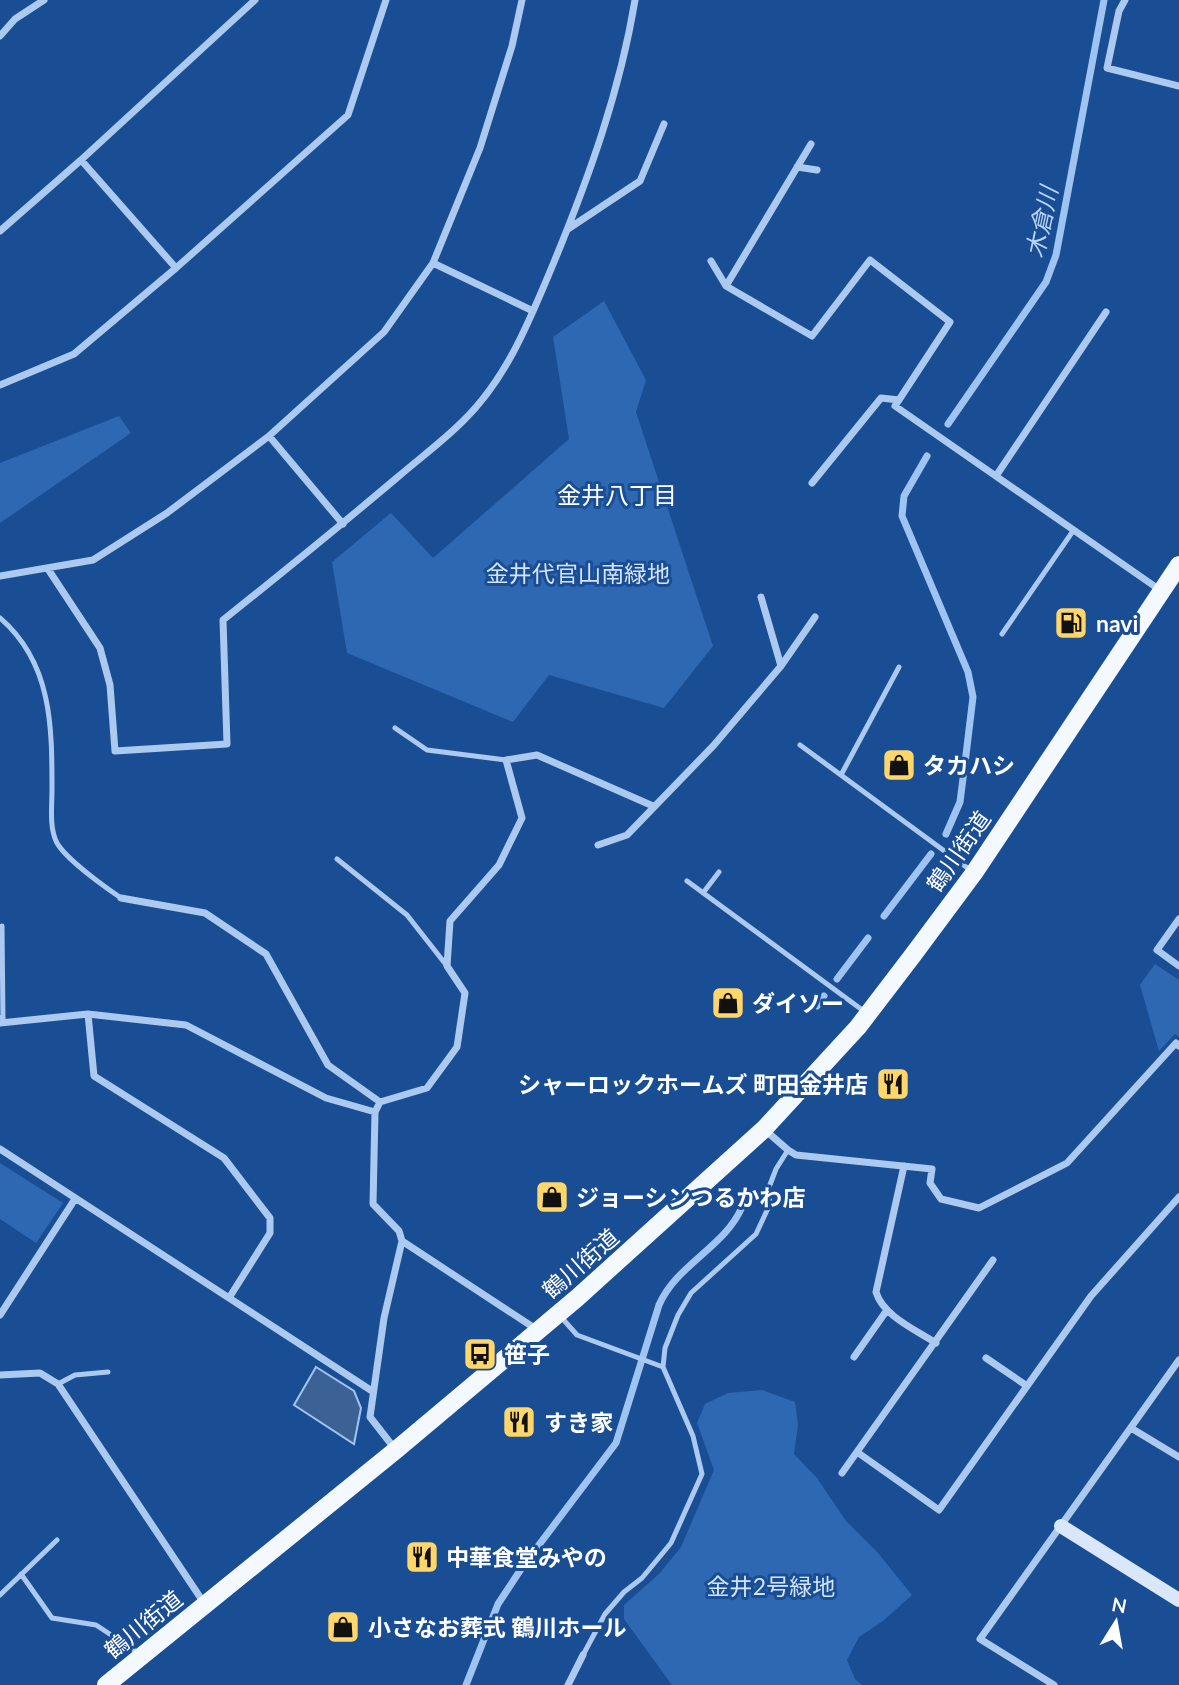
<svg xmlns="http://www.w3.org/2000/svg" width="1179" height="1685" font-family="Lato,'Noto Sans JP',sans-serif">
<rect width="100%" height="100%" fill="#1a4e94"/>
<path fill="#2e67b2" d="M604 301 646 380 636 412 713 646 664 708 549 675 513 722 347 653 332 562 391 513 433 558 569 439 553 337Z
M119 416 131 433 0 523V463Z
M1155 964 1179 980V1037L1175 1034 1159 1051 1140 985Z
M0 1163 63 1203 36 1243 0 1219Z
M762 1390 795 1402 798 1425 794 1454 817 1478 846 1521 878 1553 912 1595 883 1621 859 1637 847 1660 855 1679 862 1685H672L624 1619V1605L660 1573 681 1547 714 1470 697 1423 705 1404 728 1393Z"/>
<path fill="#3c6194" stroke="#9fc4f2" stroke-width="2" d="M316 1367 354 1391 361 1408 354 1444 294 1405Z"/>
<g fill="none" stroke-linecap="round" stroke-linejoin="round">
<path stroke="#9fc4f2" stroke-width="7" d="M948 424 1046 282 1056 255 1104 0
M927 456 904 496 902 516 968 672 973 697 965 763 960 802 946 834
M884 916 931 854
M837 979 868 938
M817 1006 824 996
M466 1685 498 1604 523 1566 616 1443 659 1305C677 1264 725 1247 742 1207"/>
<path stroke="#acc9f0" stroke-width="5" d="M0 618C52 663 52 726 52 790 52 806 49 828 57 843 66 859 105 887 121 898
M1002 634 1073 531
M395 728 427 750 506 760
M800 745 973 872
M841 775 899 667
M337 859 407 915 447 966
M687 881 865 1012
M703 893 719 872
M0 1018 3 1022 2 926
M561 1317 577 1335 663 1367
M58 1384 75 1375 108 1372
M21 1574 52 1618 96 1625 140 1654
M0 1595 57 1540
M583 1655 605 1614 624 1592 642 1578 671 1543 702 1474 693 1436 663 1367 665 1348 678 1315 691 1293 756 1234 770 1204 768 1190 776 1169 788 1150"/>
<path stroke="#acc9f0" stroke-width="7" d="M1125 0 1119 11 1107 68 1179 86
M0 36 15 19 44 0
M81 160 176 268
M797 167 817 170
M568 229 640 181 664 124
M0 231 81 160 255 0
M711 261 726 286 812 336 870 260 950 322 895 406 1160 590
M433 263 533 311
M726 286 811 144
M0 385 74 354 176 268 348 115 386 0
M269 436 343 524
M996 476 1106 312
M812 483 881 398 899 400
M48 569 100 648 110 685 115 751 227 744 223 620C282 573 341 525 399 476 420 458 443 441 463 421 508 377 530 319 554 262 589 177 620 91 635 0
M0 576 93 560 167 513 269 436 384 332 433 263 480 148 512 46 522 0
M761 597 781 666
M598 845 627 835 714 745 781 666 815 617
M121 898 205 913 266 954 328 1065 380 1102
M1179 919 1157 950 1179 966
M88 1014 94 1076 224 1158 270 1218V1233L229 1298
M0 1023 88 1014 186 1025 326 1098 375 1112
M765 1130 788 1150 796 1155 932 1169 930 1183 941 1199 979 1208 1067 1163 1176 1043 1179 1046
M0 1149 372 1391
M904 1166 876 1292C883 1316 916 1330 936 1343
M402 1241 539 1331
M0 1315 75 1199
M854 1357 887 1310
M986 1358 1027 1386
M0 1375 40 1373 58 1384 204 1603
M1131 1428 1179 1457
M395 1449 370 1417 384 1318 402 1241 399 1231 373 1204 375 1112 380 1102 427 1088 457 1047 465 993 447 966 450 921 499 865 522 818 506 760 537 755 653 806
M857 1452 939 1510 1091 1296 1179 1197
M842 1473 993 1260
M568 1685 583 1655
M1054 1685 980 1639 1179 1360"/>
<path stroke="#dae7fb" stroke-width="14" d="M1061 1526 1179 1600"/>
<path stroke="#f4f8ff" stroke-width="18" d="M106 1685 396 1450 577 1298 764 1129 858 1027 913 955 974 873 1179 565"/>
</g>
<defs>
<symbol id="fuel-square" viewBox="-11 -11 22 22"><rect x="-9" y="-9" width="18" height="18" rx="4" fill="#ffd66a" stroke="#1a4e94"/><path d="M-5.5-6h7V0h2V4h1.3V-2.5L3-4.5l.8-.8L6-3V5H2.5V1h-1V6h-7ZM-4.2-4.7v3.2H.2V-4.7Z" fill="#111"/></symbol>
<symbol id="shop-square" viewBox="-11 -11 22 22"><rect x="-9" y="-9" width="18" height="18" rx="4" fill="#ffd66a" stroke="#1a4e94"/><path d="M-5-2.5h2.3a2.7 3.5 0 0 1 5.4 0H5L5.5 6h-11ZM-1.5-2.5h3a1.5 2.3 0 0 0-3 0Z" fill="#111"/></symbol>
<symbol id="restaurant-square" viewBox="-11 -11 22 22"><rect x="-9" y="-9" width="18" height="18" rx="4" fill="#ffd66a" stroke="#1a4e94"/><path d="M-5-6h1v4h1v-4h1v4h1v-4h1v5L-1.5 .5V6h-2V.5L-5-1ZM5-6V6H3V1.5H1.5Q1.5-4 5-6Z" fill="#111"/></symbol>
<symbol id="bus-square" viewBox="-11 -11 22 22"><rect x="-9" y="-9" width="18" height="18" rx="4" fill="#ffd66a" stroke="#1a4e94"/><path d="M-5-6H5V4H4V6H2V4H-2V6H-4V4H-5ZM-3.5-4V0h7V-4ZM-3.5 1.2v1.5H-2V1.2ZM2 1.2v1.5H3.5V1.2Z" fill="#111"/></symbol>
</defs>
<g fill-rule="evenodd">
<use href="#fuel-square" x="1052" y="604" width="38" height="38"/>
<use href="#shop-square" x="880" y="746" width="38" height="38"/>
<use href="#shop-square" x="709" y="984" width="38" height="38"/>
<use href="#restaurant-square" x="874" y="1065" width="38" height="38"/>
<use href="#shop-square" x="533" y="1178" width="38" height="38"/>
<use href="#bus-square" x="461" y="1335" width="38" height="38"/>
<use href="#restaurant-square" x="500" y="1403" width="38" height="38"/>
<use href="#restaurant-square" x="403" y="1538" width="38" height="38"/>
<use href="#shop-square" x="324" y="1608" width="38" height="38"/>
</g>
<g text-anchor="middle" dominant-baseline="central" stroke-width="6" stroke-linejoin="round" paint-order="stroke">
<g font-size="23" fill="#d3e4fb" stroke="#1a4e94">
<text x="578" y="573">金井代官山南緑地</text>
<text x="771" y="1586">金井2号緑地</text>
</g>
<g font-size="23" font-weight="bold" fill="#fff" stroke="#1a4e94" text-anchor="start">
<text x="1096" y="623">navi</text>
<text x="923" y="765">タカハシ</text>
<text x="752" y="1003">ダイソー</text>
<text x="868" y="1084" text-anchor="end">シャーロックホームズ 町田金井店</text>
<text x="576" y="1197">ジョーシンつるかわ店</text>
<text x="504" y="1354">笹子</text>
<text x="544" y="1422">すき家</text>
<text x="446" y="1557">中華食堂みやの</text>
<text x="368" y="1627">小さなお葬式 鶴川ホール</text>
</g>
<g font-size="23" fill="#fff" stroke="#1a4e94">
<text transform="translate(958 851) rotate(-55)">鶴川街道</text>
<text transform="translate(580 1263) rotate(-41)">鶴川街道</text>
<text transform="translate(143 1624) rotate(-39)">鶴川街道</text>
</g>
<g font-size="24" font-style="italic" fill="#b8d4f6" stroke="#1a4e94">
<text transform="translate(1041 222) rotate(-78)">木倉川</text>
</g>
<g font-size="24" fill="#fff" stroke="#1a4e94">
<text x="617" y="494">金井八丁目</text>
</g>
</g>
<g transform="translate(1116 1622) rotate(11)" stroke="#1a4e94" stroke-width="5" paint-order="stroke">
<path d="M0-5L12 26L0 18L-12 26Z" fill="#ffffff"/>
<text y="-10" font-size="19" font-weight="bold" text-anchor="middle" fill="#ffffff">N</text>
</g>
</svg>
